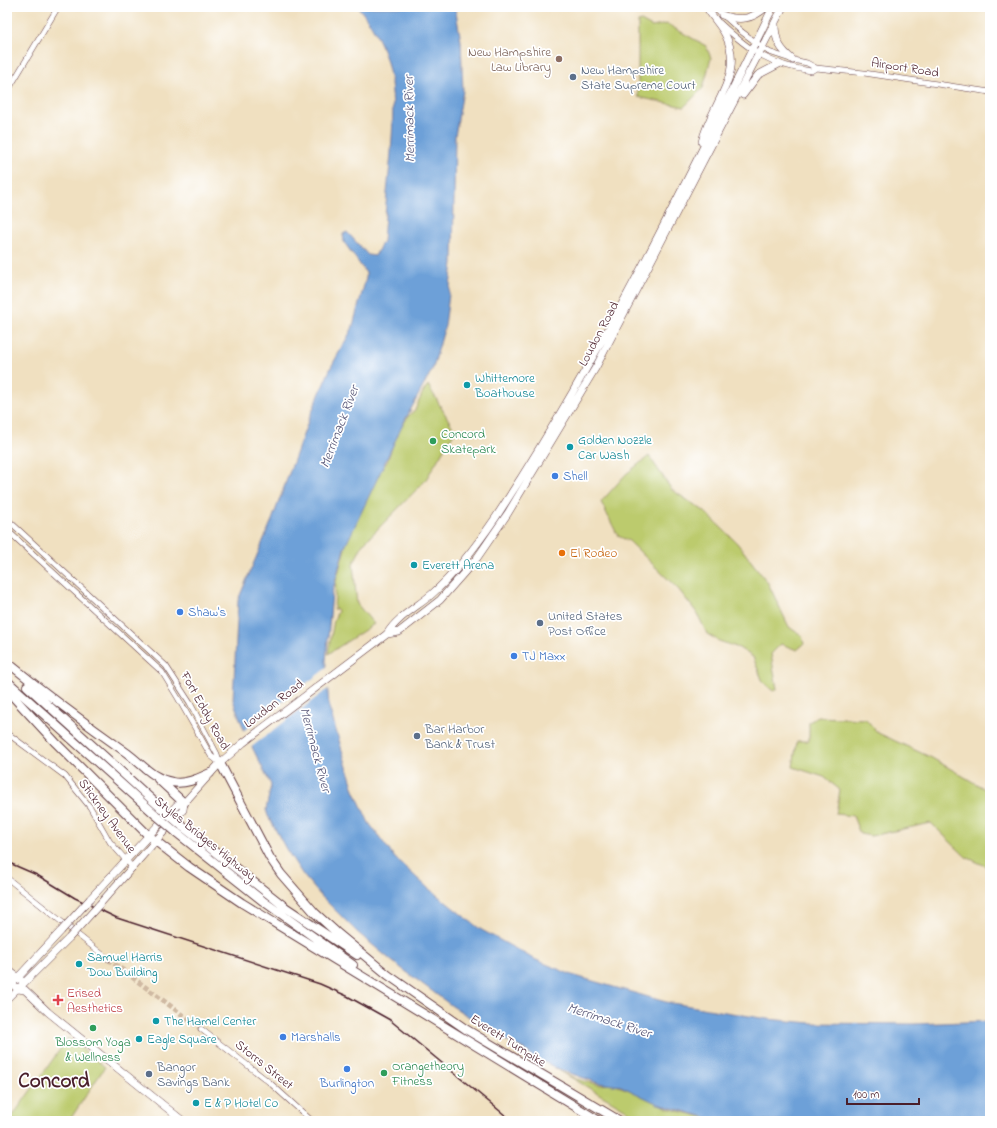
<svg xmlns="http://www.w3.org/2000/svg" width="997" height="1128" font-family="'Indie Flower',sans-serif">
<rect width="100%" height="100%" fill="#fff"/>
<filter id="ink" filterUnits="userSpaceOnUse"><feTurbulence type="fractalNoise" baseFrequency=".025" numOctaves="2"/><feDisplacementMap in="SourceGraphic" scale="8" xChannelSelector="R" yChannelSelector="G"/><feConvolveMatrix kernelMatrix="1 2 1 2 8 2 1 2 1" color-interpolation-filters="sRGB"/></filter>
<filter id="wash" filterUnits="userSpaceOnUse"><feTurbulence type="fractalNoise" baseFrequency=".012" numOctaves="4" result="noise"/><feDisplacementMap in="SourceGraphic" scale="16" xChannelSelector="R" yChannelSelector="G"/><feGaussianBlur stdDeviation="0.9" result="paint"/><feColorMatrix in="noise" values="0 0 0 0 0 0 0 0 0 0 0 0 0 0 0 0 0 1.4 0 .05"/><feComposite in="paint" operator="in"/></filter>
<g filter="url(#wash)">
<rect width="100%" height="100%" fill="#f0e0c0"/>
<path fill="#bccb6d" stroke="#83754c" d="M641 21 652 27 667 24 706 46 711 58 703 88 684 107 638 97V22Z
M428 385 455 431 425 481 363 544 353 564 357 604 374 624 328 654 334 620 338 611 336 608 334 610 336 581 350 530 378 474 387 462 396 436 409 415 415 410 423 392Z
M649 456 672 490 704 511 737 543 768 583 789 627 802 636 804 644 797 650 781 644 771 654 777 689 773 691 763 682 753 657 739 648 719 641 707 634 697 613 679 590 629 541 618 536 601 502 626 474Z
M818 717 866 719 878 733 932 758 990 792V868L966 857 931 823 871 836 860 834 853 816 836 814 840 790 824 777 793 767 797 741H809V722Z
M68 1038 105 1067 69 1121H9Z
M555 1068 576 1079 600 1085 611 1084 652 1097 667 1108 719 1121H645Z"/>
<path fill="#6da0d8" stroke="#5c6082" d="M358 7H455L461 41 463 91 455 136 453 263 445 326 433 368 405 420 344 549 332 593 326 661 329 707 354 790 369 823 395 858 428 888 480 929 534 959 572 975 666 1002 767 1019 811 1023 914 1024 990 1021V1121H719L658 1104 621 1086 598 1083 561 1070 533 1057 524 1049 507 1041 452 1006 393 962 357 932 321 896 303 875 286 849 268 816 266 810 271 785 246 735 233 700 238 600 272 520 310 416 331 367 352 329 366 278V273L344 242 343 234 347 232 368 255 375 256 383 241C385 215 387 190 390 164 395 106 398 55 358 7Z"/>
<path fill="#f0e0c0" d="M328 667 329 688 250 748 242 732Z"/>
</g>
<g filter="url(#ink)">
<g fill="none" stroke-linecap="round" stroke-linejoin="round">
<path stroke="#cfb9a2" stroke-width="5" stroke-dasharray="5 2.5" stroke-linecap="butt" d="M108 959 201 1029"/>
<defs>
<path id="minor" d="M704 7 710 13
M714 7 742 32 769 52 793 60 807 63 816 68 864 73 990 92
M720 23C750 51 770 65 811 71L816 68
M7 92 58 7
M7 519 166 666 190 703 217 754 220 763
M7 530 162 672 178 698 211 756 220 763
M7 733 65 776 90 807 110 842 133 868
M7 878 108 959
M7 990 12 984
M7 1000 18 989
M201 1029 269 1082 312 1121"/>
<path id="major" d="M722 15C739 21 752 20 766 7
M775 24C775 41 780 49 793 60
M743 95 758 75 779 64
M702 142C710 104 746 76 725 34 721 26 714 19 709 11
M387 634 399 632 440 600 477 558 508 513 596 367 783 7
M90 899 177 805 184 803
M98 906 183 810 184 803 220 763 243 743 387 634C397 617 417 607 432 594 457 572 477 545 496 517 602 355 688 180 773 7
M7 969 21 980
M7 980 18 989 25 990 48 1012 183 1121
M12 984 61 931
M18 989 69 938"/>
<path id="highway" d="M7 662C46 694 86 724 127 753 143 765 152 778 172 782 185 785 199 778 210 773
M7 681 156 815
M27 686 161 808
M7 690 56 743 148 835 189 867 242 903 599 1121
M220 763 270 858 281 874 315 913 336 932 388 975 467 1030 620 1121
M158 779 184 803
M182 826 285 907 357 955
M176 832 263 901 353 965"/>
</defs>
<use href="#minor" stroke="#633c41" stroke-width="6"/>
<use href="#major" stroke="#633c41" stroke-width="8"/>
<use href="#highway" stroke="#633c41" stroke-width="10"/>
<use href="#minor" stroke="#fff" stroke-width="5"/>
<use href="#major" stroke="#fff" stroke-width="7"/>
<use href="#highway" stroke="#fff" stroke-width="8"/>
<path stroke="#4a1f2b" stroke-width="1.5" d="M7 862 37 875 75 898 117 918 320 984 347 996 390 1020 512 1121"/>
<defs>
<path id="major-bridge" d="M61 931 90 899
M69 938 98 906"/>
<path id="highway-bridge" d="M161 808 182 826
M156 815 176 832"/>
</defs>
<use href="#major-bridge" stroke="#633c41" stroke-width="8" stroke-linecap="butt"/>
<use href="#highway-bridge" stroke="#633c41" stroke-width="10" stroke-linecap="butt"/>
<use href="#major-bridge" stroke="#fff" stroke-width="7"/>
<use href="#highway-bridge" stroke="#fff" stroke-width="8"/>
</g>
</g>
<circle fill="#8d6e63" stroke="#fff" stroke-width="1.5" cx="559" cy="59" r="4"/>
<g fill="#5c6f8a" stroke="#fff" stroke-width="1.5">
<circle cx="573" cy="77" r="4"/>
<circle cx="540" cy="623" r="4"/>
<circle cx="417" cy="736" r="4"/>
<circle cx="149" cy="1074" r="4"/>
</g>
<g fill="#0f9aa8" stroke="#fff" stroke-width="1.5">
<circle cx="467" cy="385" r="4"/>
<circle cx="570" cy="447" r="4"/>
<circle cx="414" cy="565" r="4"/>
<circle cx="79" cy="964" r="4"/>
<circle cx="156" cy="1021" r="4"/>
<circle cx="139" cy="1039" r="4"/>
<circle cx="196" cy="1103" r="4"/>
</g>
<g fill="#2e9e5b" stroke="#fff" stroke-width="1.5">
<circle cx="433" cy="441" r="4"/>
<circle cx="93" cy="1028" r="4"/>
<circle cx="384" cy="1073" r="4"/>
</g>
<g fill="#3f7fe0" stroke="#fff" stroke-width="1.5">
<circle cx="555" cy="476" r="4"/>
<circle cx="180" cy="612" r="4"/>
<circle cx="514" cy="656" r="4"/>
<circle cx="283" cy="1037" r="4"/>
<circle cx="347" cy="1069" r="4"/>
</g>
<circle fill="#e8710a" stroke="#fff" stroke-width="1.5" cx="562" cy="553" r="4"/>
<path fill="#e0444e" stroke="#fff" stroke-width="1.5" d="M56 994h4v4h4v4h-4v4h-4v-4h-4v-4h4z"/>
<g text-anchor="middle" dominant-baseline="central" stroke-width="3.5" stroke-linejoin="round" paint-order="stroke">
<g font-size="13" fill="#785e54" stroke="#fff" text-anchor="end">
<text x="551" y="52">New Hampshire<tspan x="551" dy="15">Law Library</tspan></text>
</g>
<g font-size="13" fill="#4a1f2b" stroke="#fff">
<text transform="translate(905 68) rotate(9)">Airport Road</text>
<text transform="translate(599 334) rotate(-62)">Loudon Road</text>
<text transform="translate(274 704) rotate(-37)">Loudon Road</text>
<text transform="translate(205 711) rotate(61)">Fort Eddy Road</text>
<text transform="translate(107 816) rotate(54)">Stickney Avenue</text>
<text transform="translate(205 839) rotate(39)">Styles Bridges Highway</text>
<text transform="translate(508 1041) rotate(32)">Everett Turnpike</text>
<text transform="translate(264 1065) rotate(39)">Storrs Street</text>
</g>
<g font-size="13" fill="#4e5e75" stroke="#fff" text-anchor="start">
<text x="581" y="70">New Hampshire<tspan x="581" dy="15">State Supreme Court</tspan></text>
<text x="548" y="616">United States<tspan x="548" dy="15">Post Office</tspan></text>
<text x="425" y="729">Bar Harbor<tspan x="425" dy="15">Bank &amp; Trust</tspan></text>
<text x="157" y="1067">Bangor<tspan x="157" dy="15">Savings Bank</tspan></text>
</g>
<g font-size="13" fill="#0d838f" stroke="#fff" text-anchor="start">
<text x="475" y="378">Whittemore<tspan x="475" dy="15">Boathouse</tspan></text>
<text x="578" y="440">Golden Nozzle<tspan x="578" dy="15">Car Wash</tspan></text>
<text x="422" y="565">Everett Arena</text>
<text x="87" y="957">Samuel Harris<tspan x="87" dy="15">Dow Building</tspan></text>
<text x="164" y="1021">The Hamel Center</text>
<text x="147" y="1039">Eagle Square</text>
<text x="204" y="1103">E &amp; P Hotel Co</text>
</g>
<g font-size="13" fill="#27864d" stroke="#fff" text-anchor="start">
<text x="441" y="434">Concord<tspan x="441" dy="15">Skatepark</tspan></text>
<text x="93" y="1042" text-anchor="middle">Blossom Yoga<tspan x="93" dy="15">&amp; Wellness</tspan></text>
<text x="392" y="1066">Orangetheory<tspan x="392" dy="15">Fitness</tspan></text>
</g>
<g font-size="13" fill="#366cbe" stroke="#fff" text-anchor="start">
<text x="563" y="476">Shell</text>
<text x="188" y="612">Shaw's</text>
<text x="522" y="656">TJ Maxx</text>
<text x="291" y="1037">Marshalls</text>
<text x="347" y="1083" text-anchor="middle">Burlington</text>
</g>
<g font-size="13" fill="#c56008" stroke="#fff" text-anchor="start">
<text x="570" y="553">El Rodeo</text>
</g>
<g font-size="13" fill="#be3a42" stroke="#fff" text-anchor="start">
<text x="67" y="993">Erised<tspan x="67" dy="15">Aesthetics</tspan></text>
</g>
<g font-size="14" font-style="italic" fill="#5a5979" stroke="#fff">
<text transform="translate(410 119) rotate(-91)">Merrimack River</text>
<text transform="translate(340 427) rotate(-69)">Merrimack River</text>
<text transform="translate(315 750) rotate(75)">Merrimack River</text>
<text transform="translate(609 1021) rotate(18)">Merrimack River</text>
</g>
<g font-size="21" font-weight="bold" fill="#4a1f2b" stroke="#fff">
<text x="54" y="1082">Concord</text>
</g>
</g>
<rect width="997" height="1128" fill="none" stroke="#fff" stroke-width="24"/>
<path d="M847 1098v6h72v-6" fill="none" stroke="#4a1f2b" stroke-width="2"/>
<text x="853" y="1098" font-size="12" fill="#4a1f2b" stroke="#ffffff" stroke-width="3" paint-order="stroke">100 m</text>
</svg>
